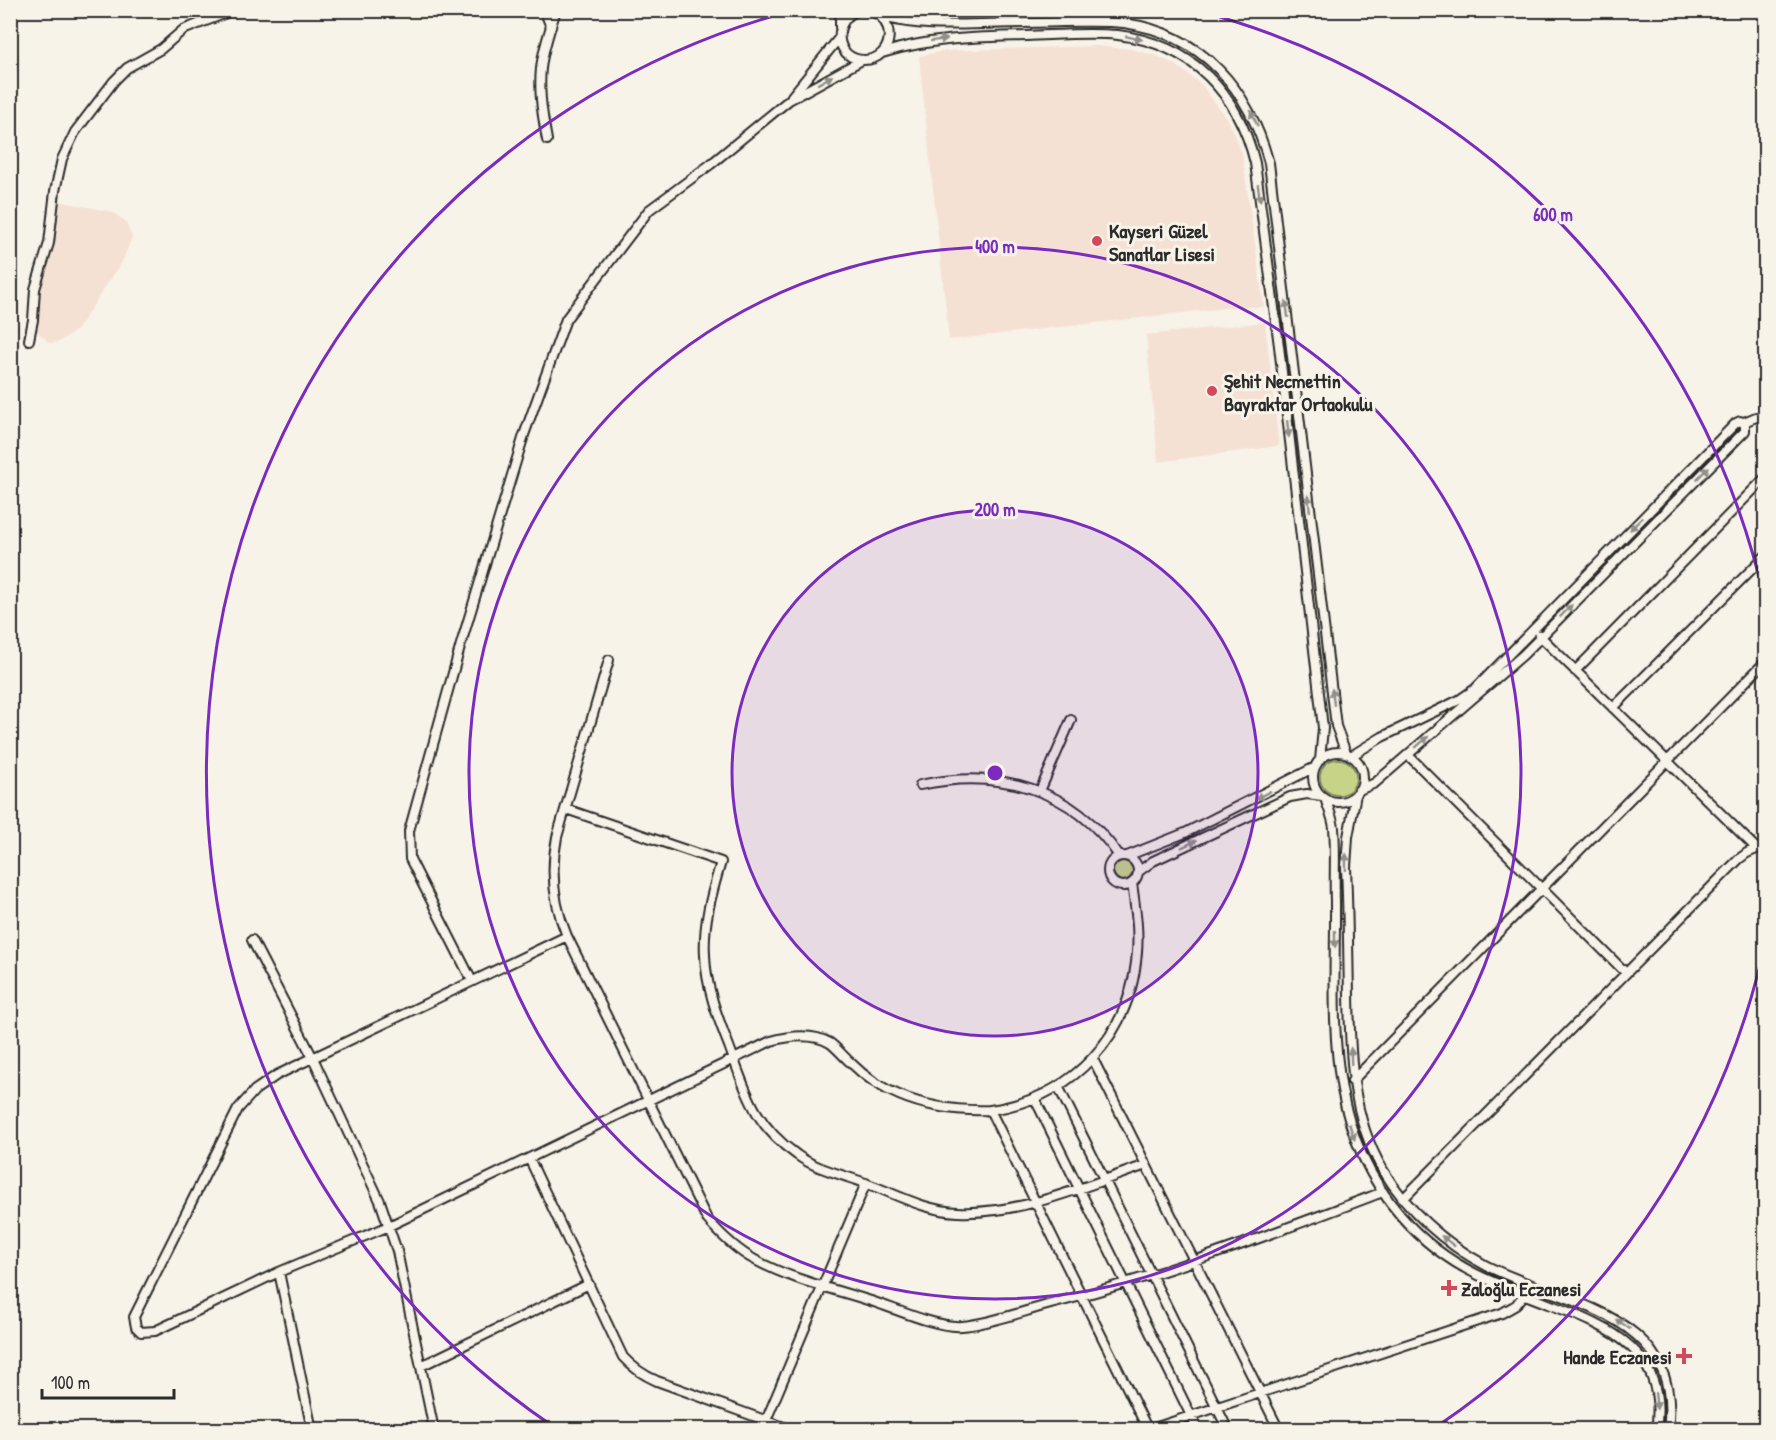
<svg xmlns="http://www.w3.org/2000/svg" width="1776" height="1440" font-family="'Patrick Hand',sans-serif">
<rect width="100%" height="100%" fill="#f7f3e8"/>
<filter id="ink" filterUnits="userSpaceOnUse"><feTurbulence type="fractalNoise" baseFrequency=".0167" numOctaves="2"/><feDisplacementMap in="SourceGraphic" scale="12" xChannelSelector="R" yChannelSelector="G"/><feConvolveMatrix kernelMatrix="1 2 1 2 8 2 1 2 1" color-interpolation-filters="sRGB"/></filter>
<g filter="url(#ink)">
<path fill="#f5e1d4" d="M1095 46 1132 49 1157 56 1176 65 1201 84 1226 117 1234 132 1242 153 1264 307H1234L949 340 919 56 943 51Z
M59 201 112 212 125 221 132 237 122 262 76 331 59 342 53 343H49L36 330 37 298 53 245Z
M1265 322 1279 446 1158 462 1146 335Z"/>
<path fill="#c7d488" stroke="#79805a" stroke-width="1.5" d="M1320 777a18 18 0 1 1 36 0a18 18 0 1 1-36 0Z
M1113 871a10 10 0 1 1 20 0a10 10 0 1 1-20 0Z"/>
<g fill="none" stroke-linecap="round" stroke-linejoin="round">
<defs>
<path id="minor" d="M544 10 551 27
M840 10V27
M859 10C831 19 834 60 864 60 894 60 898 19 869 10
M882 17C916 26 947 25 982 24 1009 23 1037 23 1064 22 1084 22 1104 21 1124 23 1203 34 1249 89 1269 163L1336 726 1346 753
M882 53C930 38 977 37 1027 36 1057 35 1088 32 1118 35 1192 44 1238 93 1255 163L1279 346 1323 728 1320 760
M792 96 839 38
M547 140C542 113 537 83 543 56 546 41 551 26 556 10
M29 340 33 320 35 289 49 243 55 191 62 159 75 132 114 81 127 68 161 49 183 30 234 10
M1744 422 1756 417 1766 419
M1539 635 1756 848
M609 660 557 837C550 872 553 903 567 936L707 1219C721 1235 736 1250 755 1260 790 1279 833 1289 871 1301 896 1309 937 1328 962 1326 989 1324 1024 1311 1051 1304 1164 1275 1274 1233 1383 1192
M1575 671 1766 477
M1613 708 1766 555
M1313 777a25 25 0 1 1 50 0a25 25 0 1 1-50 0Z
M1408 755 1626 973
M1351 756 1382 737 1459 700 1475 689 1736 423 1740 421 1745 424V431L1523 655 1375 783 1359 790
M920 785C998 768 1073 788 1119 856
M1040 791 1071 720
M1356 794 1348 837 1346 867C1348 910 1348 952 1349 994 1350 1055 1351 1116 1383 1170 1407 1210 1444 1243 1485 1265 1562 1305 1684 1311 1668 1430
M1325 798C1328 808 1333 818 1334 828 1336 852 1334 877 1335 901 1336 1014 1321 1123 1401 1216 1421 1239 1448 1260 1476 1274 1500 1286 1526 1295 1551 1305 1612 1328 1668 1352 1656 1430
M566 809 721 862C712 893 703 922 705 955 706 987 717 1016 729 1046 746 1092 754 1125 797 1155 817 1170 845 1175 868 1184 898 1195 926 1211 958 1212 1020 1215 1088 1185 1146 1165
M1127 856 1185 833 1315 767
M1108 871a15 15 0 1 1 30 0a15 15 0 1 1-30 0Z
M1138 872 1153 861 1290 797 1307 794 1322 796
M567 936 277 1075 255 1090 238 1109 134 1317 136 1327 141 1332 155 1331 279 1272 389 1226 771 1041C789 1036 813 1033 830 1043 837 1048 843 1056 850 1062 864 1076 881 1088 899 1095 927 1107 960 1111 990 1110L1148 1430
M252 940 313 1058 380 1201 397 1251 434 1430
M472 981 410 859 409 831 461 644 524 435 566 319 649 210 711 164 789 100 862 60
M1093 1059 1279 1430
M1352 1081 1766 661
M1058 1086 1228 1430
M1035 1099 1198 1430
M990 1110C1073 1098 1131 1036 1137 952 1139 929 1135 906 1132 883
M529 1158 623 1357C633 1368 643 1375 657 1381L792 1430
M1403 1199 1739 859 1747 853 1766 845
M279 1272 312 1430
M421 1366 589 1284
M762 1430 866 1183
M1148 1430 1502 1313 1516 1305 1524 1295"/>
</defs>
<use href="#minor" stroke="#2b2b2b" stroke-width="12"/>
<use href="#minor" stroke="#f7f3e8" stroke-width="8"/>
</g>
<defs><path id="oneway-solid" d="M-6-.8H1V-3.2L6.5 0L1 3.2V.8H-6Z" transform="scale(1.5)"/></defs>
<g fill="#918f8a">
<use href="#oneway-solid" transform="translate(1134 38) rotate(12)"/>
<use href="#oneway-solid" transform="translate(939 40) rotate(-7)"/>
<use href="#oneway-solid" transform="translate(825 80) rotate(-29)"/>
<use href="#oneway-solid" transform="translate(1254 118) rotate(-115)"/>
<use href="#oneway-solid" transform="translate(1259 193) rotate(82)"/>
<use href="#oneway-solid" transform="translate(1287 309) rotate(-97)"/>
<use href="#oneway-solid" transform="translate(1288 429) rotate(84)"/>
<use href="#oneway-solid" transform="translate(1703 473) rotate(-45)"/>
<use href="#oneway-solid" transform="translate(1309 503) rotate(-96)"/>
<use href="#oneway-solid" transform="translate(1636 524) rotate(135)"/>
<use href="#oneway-solid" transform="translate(1566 611) rotate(-45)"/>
<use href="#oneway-solid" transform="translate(1333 697) rotate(-97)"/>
<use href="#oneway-solid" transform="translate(1422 742) rotate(-41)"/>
<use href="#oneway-solid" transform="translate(1263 795) rotate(153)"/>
<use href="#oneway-solid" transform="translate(1189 844) rotate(-25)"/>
<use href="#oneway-solid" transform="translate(1346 862) rotate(-89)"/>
<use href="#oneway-solid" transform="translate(1335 939) rotate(89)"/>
<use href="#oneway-solid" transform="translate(1351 1056) rotate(-92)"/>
<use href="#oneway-solid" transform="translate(1352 1132) rotate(71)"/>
<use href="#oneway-solid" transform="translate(1448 1241) rotate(-142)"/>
<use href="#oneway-solid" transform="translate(1623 1324) rotate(-145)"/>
<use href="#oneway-solid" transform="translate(1656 1401) rotate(84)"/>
</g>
</g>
<circle cx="995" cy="773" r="263" fill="#7b2cbf" fill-opacity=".12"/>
<g fill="none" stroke="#7b2cbf" stroke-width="3">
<circle cx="995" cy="773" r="263"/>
<circle cx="995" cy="773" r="526"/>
<path d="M1765 944A789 789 0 0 1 1436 1427M554 1427A789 789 0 0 1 791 11M1199 11A789 789 0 0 1 1765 602"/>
</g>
<g fill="#d1495b" stroke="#f7f3e8" stroke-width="2">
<circle cx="1097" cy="241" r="6"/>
<circle cx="1212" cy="391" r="6"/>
<path d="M1446 1279h6v6h6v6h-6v6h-6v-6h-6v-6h6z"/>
<path d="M1681 1347h6v6h6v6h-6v6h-6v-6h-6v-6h6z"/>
</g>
<g text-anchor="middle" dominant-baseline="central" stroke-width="6" stroke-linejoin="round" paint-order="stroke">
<g font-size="20" font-weight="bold" fill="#2b2b2b" stroke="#f7f3e8" text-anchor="start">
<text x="1109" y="230">Kayseri Güzel<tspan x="1109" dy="23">Sanatlar Lisesi</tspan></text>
<text x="1224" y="380">Şehit Necmettin<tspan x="1224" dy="23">Bayraktar Ortaokulu</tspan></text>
<text x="1461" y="1288">Zaloğlu Eczanesi</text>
<text x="1672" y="1356" text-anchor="end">Hande Eczanesi</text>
</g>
</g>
<circle cx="995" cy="773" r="9" fill="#7b2cbf" stroke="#f7f3e8" stroke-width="3"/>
<g font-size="18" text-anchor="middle" font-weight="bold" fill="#7b2cbf" stroke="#f7f3e8" stroke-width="6" stroke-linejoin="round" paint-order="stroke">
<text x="1553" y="221">600 m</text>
<text x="995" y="253">400 m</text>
<text x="995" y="516">200 m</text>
</g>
<rect width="1776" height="1440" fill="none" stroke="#f7f3e8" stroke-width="36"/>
<rect x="18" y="18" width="1740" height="1404" fill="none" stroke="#2b2b2b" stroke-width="2" filter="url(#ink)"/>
<path d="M42 1389v9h132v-9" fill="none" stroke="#2b2b2b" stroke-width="3"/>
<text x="51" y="1389" font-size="18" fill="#2b2b2b" stroke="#f7f3e8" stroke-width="4.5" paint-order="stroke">100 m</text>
</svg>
